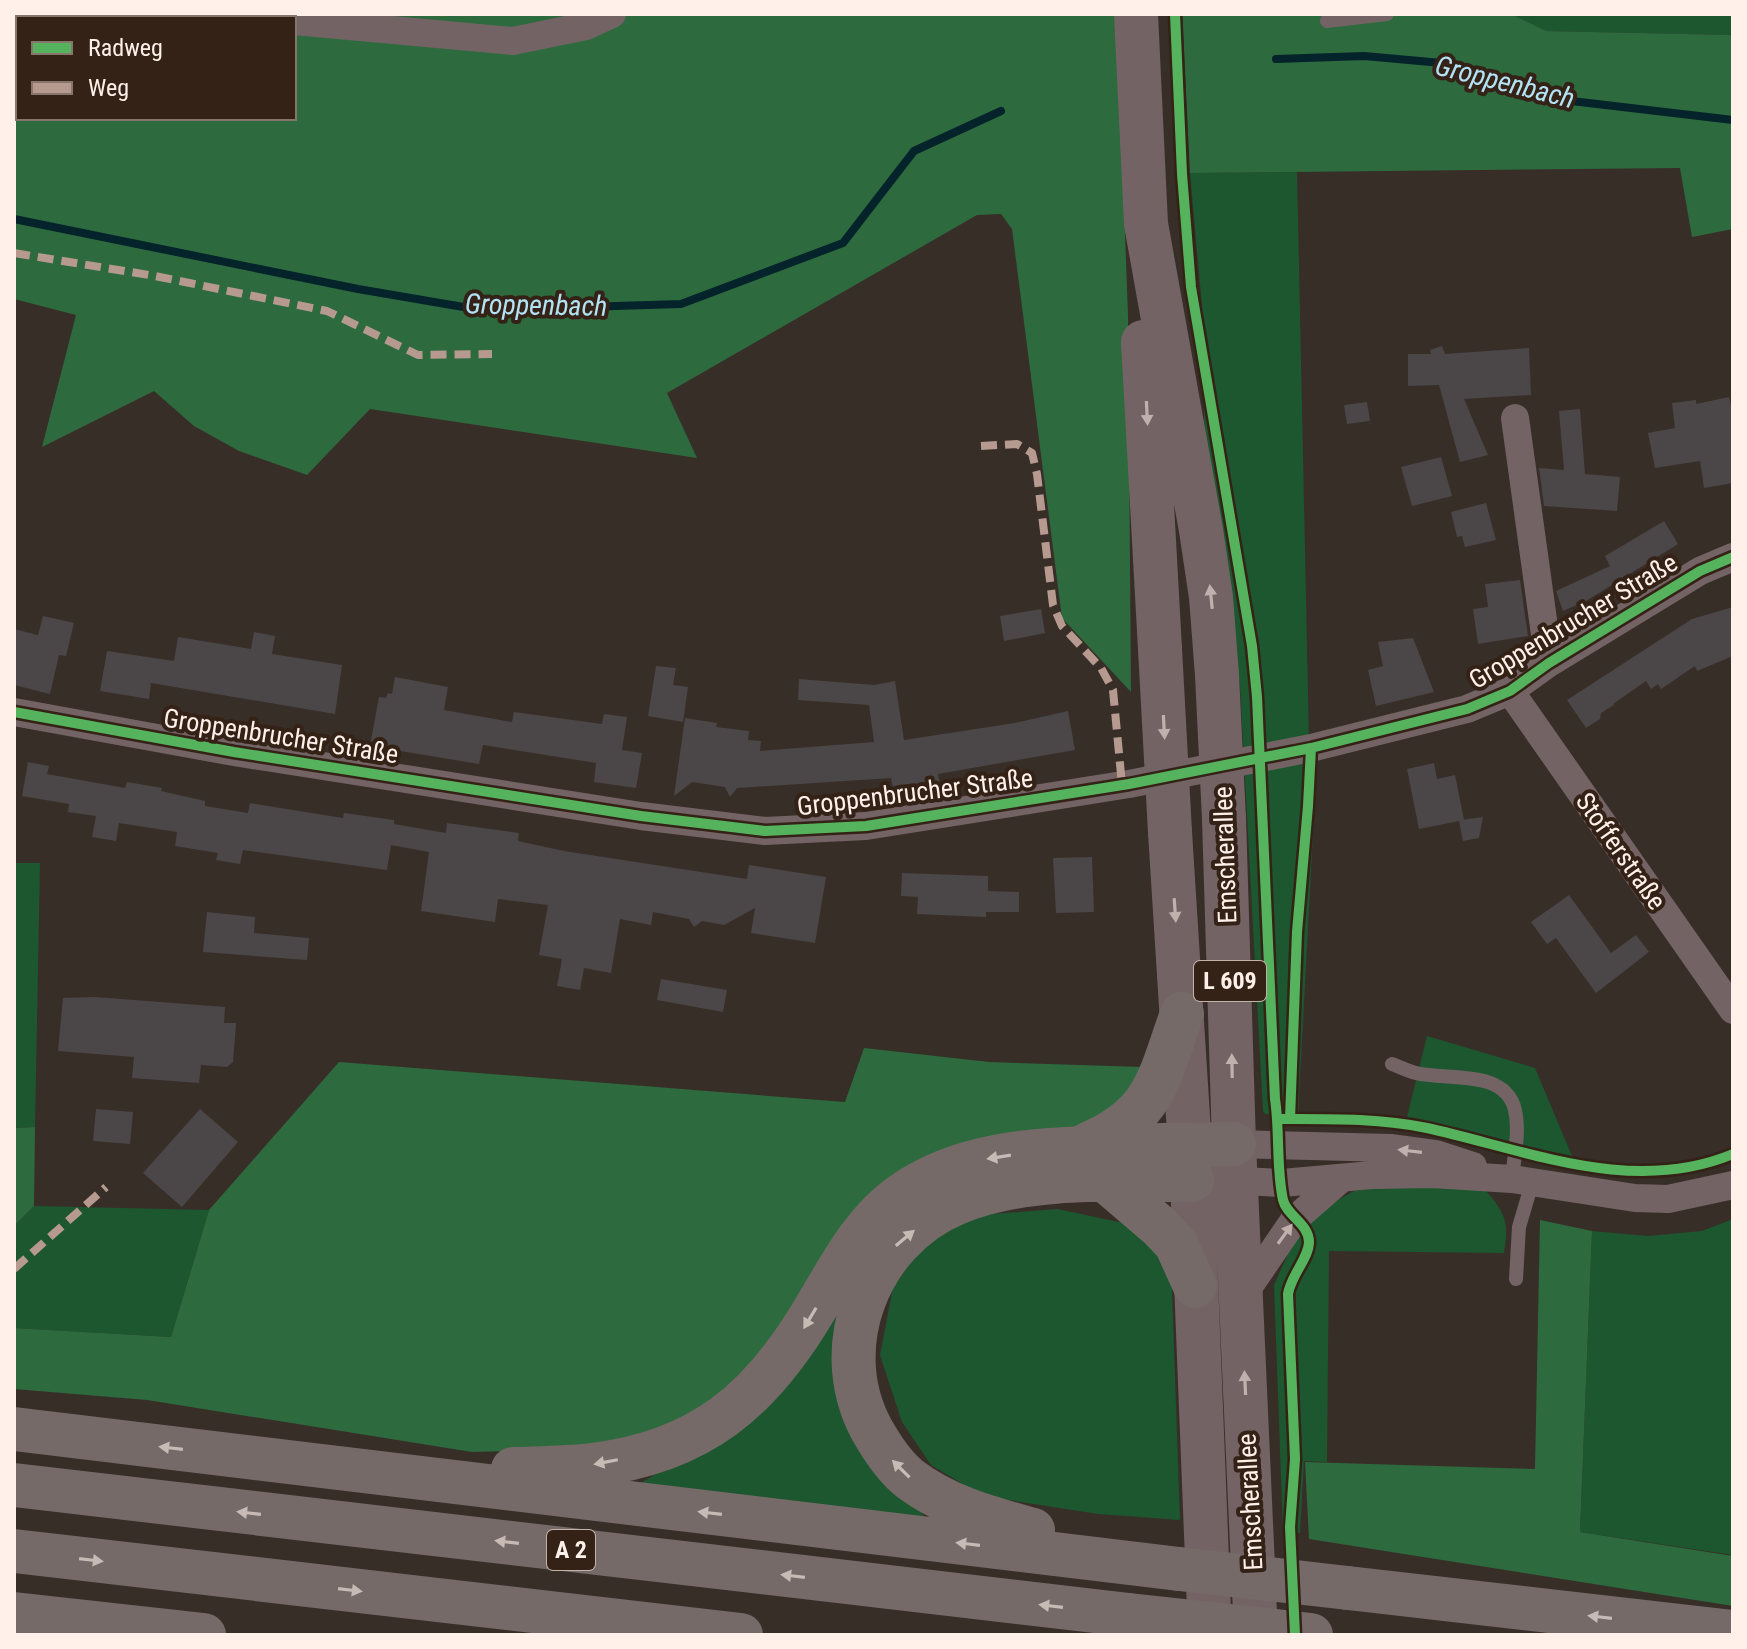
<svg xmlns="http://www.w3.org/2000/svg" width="1747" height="1649" font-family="'Roboto Condensed',sans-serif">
<rect width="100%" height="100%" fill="#382e28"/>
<path fill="#1c572f" d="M1511 14H1733V35L1545 31Z
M1297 172 1309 740 1317 759 1298 1116 1265 1114 1263 1111 1240 686 1230 601 1205 458 1202 306 1190 173Z
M14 863H40L35 1127 14 1128Z
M1427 1036 1535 1068 1572 1156 1406 1121Z
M1390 1186 1485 1190C1506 1213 1509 1223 1504 1253L1329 1251 1327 1462 1304 1461 1300 1533 1283 1531 1274 1285 1296 1236 1322 1209 1354 1191Z
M34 1206 209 1210 171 1337 14 1328V1226Z
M1057 1209 1133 1225 1171 1261 1180 1520 1098 1514 983 1496 931 1465 902 1422 880 1355 893 1287 929 1238 960 1219 992 1214Z
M1733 1219V1555L1580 1532 1592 1231 1648 1236 1702 1231Z
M846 1292 890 1481 943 1535 621 1494 690 1455Z"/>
<path fill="#2d6a3e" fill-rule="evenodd" d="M14 14H1117L1128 315 1131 692 1062 618 1012 229 1001 214 977 215 667 393 697 458 370 409 307 475 239 451 194 426 154 391 42 447 76 315 14 299ZM18 18H294V118H18Z
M1182 14H1511L1546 31 1733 35V229L1692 237 1680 168 1190 173Z
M864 1048 989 1062 1143 1067 1123 1106 1078 1131 675 1431 593 1449 472 1452 147 1400 14 1389V1328L171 1337 209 1210 339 1062 845 1102Z
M35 1127 34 1206 14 1226V1128Z
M1540 1220 1592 1231 1580 1532 1733 1556V1606L1309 1539 1305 1462 1535 1469Z"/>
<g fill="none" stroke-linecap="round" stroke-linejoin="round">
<path stroke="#05232b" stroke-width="8" d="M1276 59 1364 56 1453 64 1563 100 1733 120
M14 219 358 289 481 310 681 304 843 243 914 151 1001 111"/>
</g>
<path fill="#4b4648" d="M1442 346 1445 354 1529 348 1531 395 1464 399 1488 455 1460 462 1439 385 1408 386V354H1431L1430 350Z
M1729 397 1733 416V483L1704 488 1700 461 1655 468 1648 433 1675 428 1672 403 1696 400V404Z
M1367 402 1370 421 1347 424 1344 405Z
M1580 409 1585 474 1620 477 1617 511 1544 506 1539 468 1564 470 1559 411Z
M1441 457 1452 496 1412 506 1401 467Z
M1486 503 1496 540 1465 547 1462 536 1457 537 1451 512Z
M1664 521 1678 544 1586 601 1563 611 1556 591 1610 566 1605 556Z
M1520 580 1528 636 1478 644 1473 609 1488 607 1485 584Z
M1733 607V656L1697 671 1695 666 1661 689 1658 684 1651 689 1646 681 1613 704 1614 705 1601 713 1600 719 1586 728 1567 700 1692 619Z
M1041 609 1045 633 1004 641 1000 616Z
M43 616 74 623 66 656 59 655 50 694 14 685V629L38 635Z
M254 632 275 636 272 654 342 665 335 714 151 683 149 699 100 691 107 651 174 661 178 637 251 649Z
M1413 638 1434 692 1376 706 1368 670 1383 666 1378 642Z
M656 666 676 668 673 685 688 687 683 722 648 716Z
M395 677 448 687 444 710 512 722 514 712 602 724 604 714 627 717 622 750 642 753 636 788 594 782 596 763 483 745 479 764 370 746 379 697 386 698 388 693 392 694Z
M799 679 874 685 895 681 904 740 1015 723 1068 711 1075 750 938 774 940 785 894 794 891 778 737 788 730 797 725 787 692 782 674 796 685 718 717 723 716 727 749 731 748 740 761 741 760 751 874 742 869 705 798 700Z
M28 762 49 766 47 774 125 788 127 782 162 788 161 791 205 801V806L248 813 250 803 343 818 344 813 394 820V824L446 833 447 823 519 833 518 841 564 851 747 879 749 865 826 877 815 943 751 933 755 908 724 925 702 921 694 927 689 919 653 912 651 925 620 919 611 973 584 968 580 990 557 986 562 959 539 955 548 905 498 899 495 922 421 911 429 852 391 845 387 870 243 850 240 864 216 860 218 853 175 846 177 832 119 823 116 841 92 837 96 816 68 812 69 804 22 796Z
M1434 763 1437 779 1455 775 1464 820H1461L1483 817 1479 838 1463 841 1459 821 1419 829 1407 769Z
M1092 857 1094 912 1056 913 1053 858Z
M902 873 988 876V891L1019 892V912H986V917L917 914 918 897 901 896Z
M1569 895 1611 953 1636 935 1649 952 1596 993 1556 938 1547 944 1531 922Z
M207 912 255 917 254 933 309 938 307 960 203 952Z
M661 979 727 990 723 1012 657 1000Z
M95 997 225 1007 224 1023H236L233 1062 227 1067 201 1065 199 1083 132 1078 134 1057 58 1051 63 998Z
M96 1109 133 1112 130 1144 93 1141Z
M200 1109 238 1142 182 1207 143 1173Z"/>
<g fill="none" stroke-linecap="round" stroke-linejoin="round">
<path stroke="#746364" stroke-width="14" d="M1327 21 1387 14
M1392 1064C1400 1067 1408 1071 1416 1073 1447 1081 1505 1068 1515 1110 1520 1132 1514 1157 1512 1179
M1516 1279 1519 1227 1532 1183"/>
<path stroke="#746364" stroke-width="28" d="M217 14 261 18
M294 21 513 41 586 26 612 14
M1515 418 1549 663
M1510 691 1733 1010
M14 712 234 752 641 816 765 831 866 826 1129 784 1311 748 1467 709 1510 691 1549 663 1700 571 1733 557
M1234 1144 1392 1148 1436 1154 1473 1166
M1221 1180 1282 1183 1372 1175 1432 1174 1512 1179 1635 1198 1668 1199 1733 1185
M1241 1298 1295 1219 1342 1178"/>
<path stroke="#746364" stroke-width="44" d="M1136 14 1146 224 1201 530 1211 597 1217 675
M1143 342 1160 649
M1224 819 1234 1144 1256 1635
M1170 832 1192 1180 1210 1635"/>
<path stroke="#766a69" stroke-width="44" d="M1086 1145C1157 1115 1158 1079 1182 1014
M1105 1180 1160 1227 1176 1244 1195 1286
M14 1429 1179 1569
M513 1469C539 1468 566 1468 592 1465 701 1452 761 1400 815 1309 839 1269 863 1221 903 1194 963 1152 1037 1150 1107 1147 1149 1145 1191 1144 1234 1144
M14 1485 1129 1615
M1033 1530C990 1518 947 1507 910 1479 896 1468 885 1452 876 1437 824 1353 867 1240 957 1203 1026 1174 1119 1180 1192 1180
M14 1551 741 1635
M1348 1588 1733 1632
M14 1614 204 1635"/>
<path stroke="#746364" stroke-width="44" d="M1160 649 1170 832
M1217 675 1224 819"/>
<path stroke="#766a69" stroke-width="44" d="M1179 1569 1348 1588
M1129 1615 1311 1635"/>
<path stroke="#b69a8f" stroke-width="8" stroke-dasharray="16 8" stroke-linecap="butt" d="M14 253 155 276 327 311 418 355 492 354
M981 446 1017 444 1032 453 1037 474 1053 605 1062 626 1101 668 1113 690 1122 785
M14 1269 106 1187"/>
<defs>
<path id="cycleway" d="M1175 14 1182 174 1191 287 1252 646 1257 697 1275 1099C1280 1132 1276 1168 1283 1200 1287 1216 1309 1224 1309 1242 1309 1258 1291 1275 1288 1294L1295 1459 1290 1527 1295 1635
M14 712 234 752 641 816 765 831 866 826 1129 784 1311 748 1467 709 1510 691 1549 663 1700 571 1733 557
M1280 1119C1328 1119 1379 1118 1427 1128 1527 1150 1632 1196 1733 1154
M1290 1119 1297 932 1308 806 1311 748"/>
</defs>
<use href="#cycleway" stroke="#342217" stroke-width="15"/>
<use href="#cycleway" stroke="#56b35d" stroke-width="10"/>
</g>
<defs><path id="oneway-solid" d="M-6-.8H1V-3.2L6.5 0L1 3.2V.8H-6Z" transform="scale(2)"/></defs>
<g fill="#c0b1ae">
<use href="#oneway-solid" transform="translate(1147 413) rotate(87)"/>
<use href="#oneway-solid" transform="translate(1211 597) rotate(-96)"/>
<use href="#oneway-solid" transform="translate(1164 727) rotate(87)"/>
<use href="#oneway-solid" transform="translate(1175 910) rotate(86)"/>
<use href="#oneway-solid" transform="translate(1232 1066) rotate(-91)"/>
<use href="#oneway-solid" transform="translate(1410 1151) rotate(-173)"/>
<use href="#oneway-solid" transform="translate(1285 1234) rotate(-54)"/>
<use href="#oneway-solid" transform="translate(1245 1383) rotate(-93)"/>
</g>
<g fill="#c8bbb6">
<use href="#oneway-solid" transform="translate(999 1157) rotate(171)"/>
<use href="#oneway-solid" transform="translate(905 1238) rotate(-40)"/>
<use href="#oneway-solid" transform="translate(810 1318) rotate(121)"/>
<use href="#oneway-solid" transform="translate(171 1448) rotate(-173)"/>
<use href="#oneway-solid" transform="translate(606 1462) rotate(169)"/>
<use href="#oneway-solid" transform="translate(901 1469) rotate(-135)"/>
<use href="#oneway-solid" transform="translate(249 1513) rotate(-173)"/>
<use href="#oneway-solid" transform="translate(710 1513) rotate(-173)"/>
<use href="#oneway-solid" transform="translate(507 1542) rotate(-173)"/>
<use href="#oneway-solid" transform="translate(968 1544) rotate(-173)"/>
<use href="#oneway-solid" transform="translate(91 1560) rotate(7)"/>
<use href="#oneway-solid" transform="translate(793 1576) rotate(-173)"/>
<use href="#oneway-solid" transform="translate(350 1590) rotate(7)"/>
<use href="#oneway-solid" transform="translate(1051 1606) rotate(-173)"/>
<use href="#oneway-solid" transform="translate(1600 1617) rotate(-173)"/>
</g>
<g text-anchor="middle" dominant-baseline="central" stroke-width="8" stroke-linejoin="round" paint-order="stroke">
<g fill="#342217" stroke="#c2b3ab" stroke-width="2">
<rect x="1194" y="961" width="72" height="40" rx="6"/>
<rect x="547" y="1530" width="48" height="40" rx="6"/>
</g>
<g font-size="24" font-weight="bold" fill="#fff1ea">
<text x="1230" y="981">L 609</text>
<text x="571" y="1550">A 2</text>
</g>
<g font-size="26" fill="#fff1ea" stroke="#342217">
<text transform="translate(1573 621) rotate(-31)">Groppenbrucher Straße</text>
<text transform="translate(281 736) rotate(9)">Groppenbrucher Straße</text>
<text transform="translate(915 792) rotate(-7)">Groppenbrucher Straße</text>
<text transform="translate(1621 851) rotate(55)">Stofferstraße</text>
<text transform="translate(1225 855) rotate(-92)">Emscherallee</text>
<text transform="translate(1250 1502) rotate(-93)">Emscherallee</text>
</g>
<g font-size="28" font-style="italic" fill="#b2e2f3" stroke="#342217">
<text transform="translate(1505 82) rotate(14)">Groppenbach</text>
<text transform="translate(536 305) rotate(1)">Groppenbach</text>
</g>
</g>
<rect width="1747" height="1649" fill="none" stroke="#fff1ea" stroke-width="32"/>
<rect x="16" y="16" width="280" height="104" fill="#342217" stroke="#85756b" stroke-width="2"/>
<rect x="32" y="42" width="40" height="12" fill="#56b35d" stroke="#85756b" stroke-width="2"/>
<text x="88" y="56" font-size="24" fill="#fff1ea">Radweg</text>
<rect x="32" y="82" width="40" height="12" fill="#b69a8f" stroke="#85756b" stroke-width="2"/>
<text x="88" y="96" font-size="24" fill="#fff1ea">Weg</text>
</svg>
